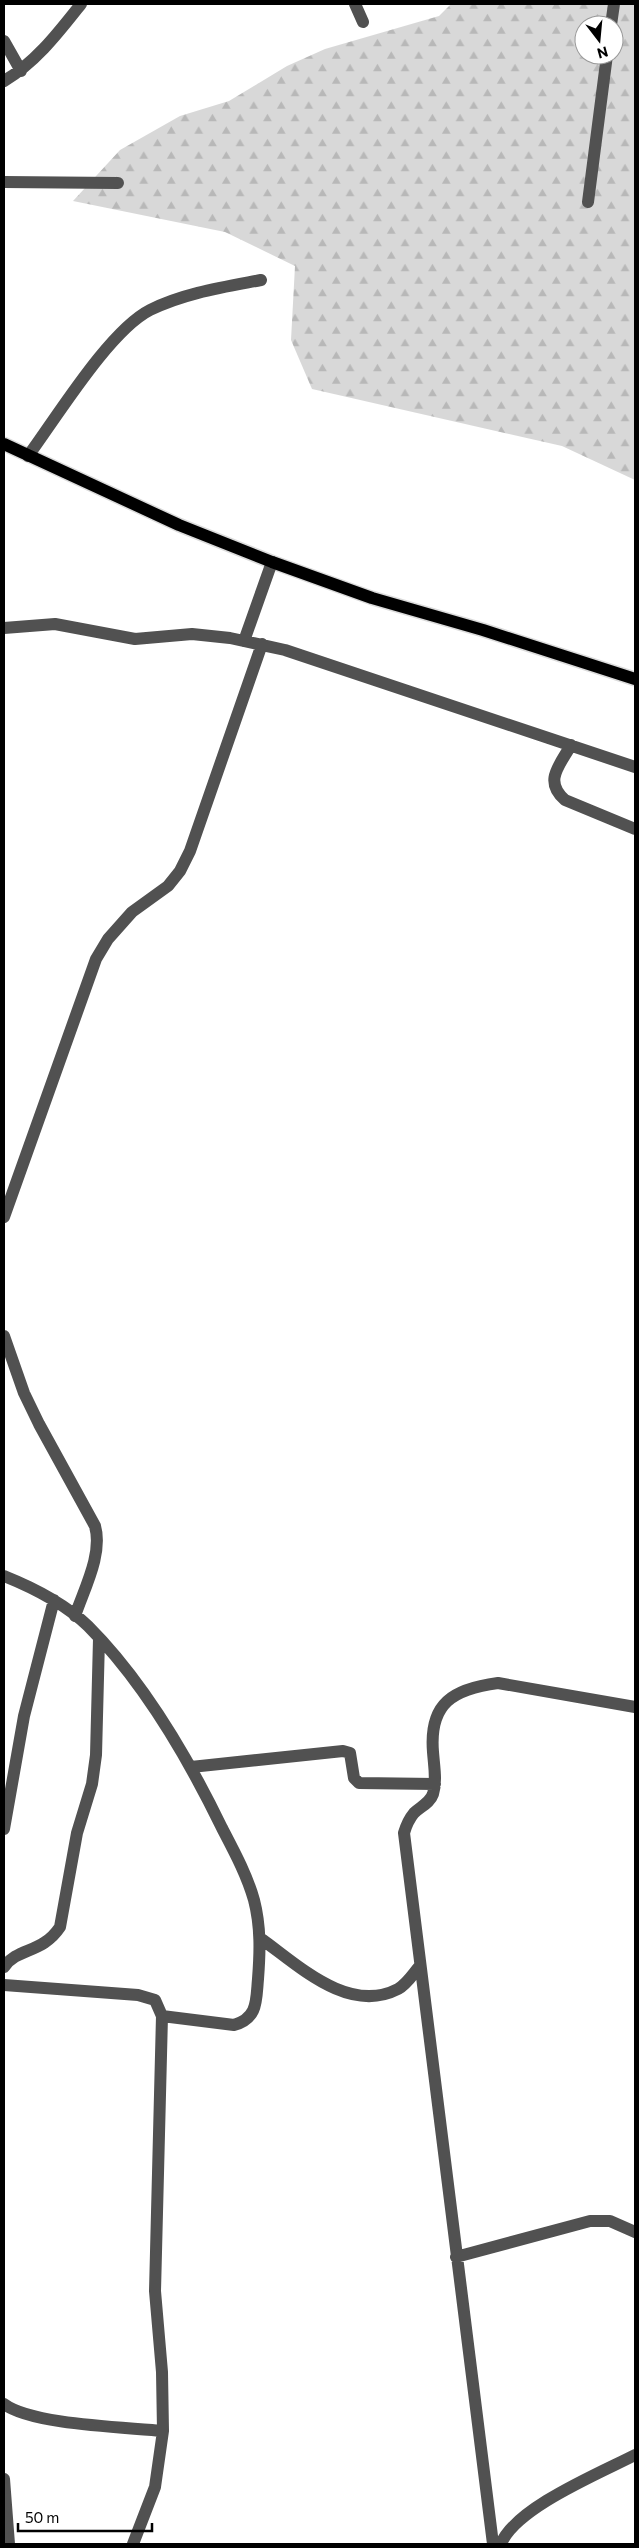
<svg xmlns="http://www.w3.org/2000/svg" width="639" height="2548" font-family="Commissioner,sans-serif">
<defs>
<pattern id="forest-firs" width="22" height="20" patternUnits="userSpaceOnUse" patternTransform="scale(1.25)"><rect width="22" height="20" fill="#d8d8d8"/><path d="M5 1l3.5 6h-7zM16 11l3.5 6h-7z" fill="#b8b8b8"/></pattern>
</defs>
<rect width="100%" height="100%" fill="#fff"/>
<path fill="url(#forest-firs)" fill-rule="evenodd" d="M451 4H635V480L562 446 312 389 291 340 295 266 225 232 73 201 120 150 180 116 229 101 287 66 325 49 439 16ZM584 25H614V55H584Z"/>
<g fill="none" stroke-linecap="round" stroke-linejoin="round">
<defs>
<path id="major" d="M4 444 179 525 272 562 372 598 483 630 635 679"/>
</defs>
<use href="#major" stroke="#dbdbdb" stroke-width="15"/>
<path stroke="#515151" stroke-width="12" d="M355 4 363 22
M611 25 614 4
M4 41 21 71
M4 81C36 62 58 33 81 4
M4 182 118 183
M588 202 607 55
M28 456C57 417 109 331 150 310 184 293 224 287 261 280
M4 628 55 624 135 639 192 634 230 638 285 650 635 767
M244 641 272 562
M571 745C560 765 543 781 565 800L635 829
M4 1217 96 959 108 939 132 912 168 886 180 871 190 851 262 644
M4 1336 24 1393 39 1424 95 1526C103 1554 84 1589 75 1616
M4 1576C34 1588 64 1603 88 1626 143 1681 188 1758 222 1828 234 1851 247 1875 254 1900 261 1927 260 1953 258 1979 256 2001 258 2018 234 2025L162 2016
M191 1767 343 1751 350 1753 354 1778 359 1783 435 1784
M4 1829 24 1716 54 1600
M260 1938C297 1964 348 2015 398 1989 407 1984 413 1974 419 1967
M4 1967C18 1947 42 1954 60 1927L77 1833 92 1784 96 1755 99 1639
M4 1985 138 1995 155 2000 162 2016 155 2291 162 2372 163 2431 155 2487 133 2544
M456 2257 590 2221H610L635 2232
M4 2404C32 2425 125 2427 163 2431
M4 2479 9 2544
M493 2544 404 1833C406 1826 409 1819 414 1813 420 1807 430 1803 433 1794 437 1781 434 1766 433 1752 429 1703 453 1689 498 1683L635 1707
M501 2544C515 2508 600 2473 635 2455"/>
<use href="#major" stroke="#000" stroke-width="12"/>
</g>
<rect width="639" height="2548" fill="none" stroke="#000000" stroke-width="10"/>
<g transform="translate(599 40) rotate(164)"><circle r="24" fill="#ffffff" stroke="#999999"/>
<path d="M0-4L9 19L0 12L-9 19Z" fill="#000000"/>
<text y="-8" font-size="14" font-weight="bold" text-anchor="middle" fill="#000000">N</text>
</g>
<path d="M18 2523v8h134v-8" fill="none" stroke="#000000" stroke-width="2.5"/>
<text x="25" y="2523" font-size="15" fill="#000000" stroke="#ffffff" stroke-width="4" paint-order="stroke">50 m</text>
</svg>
